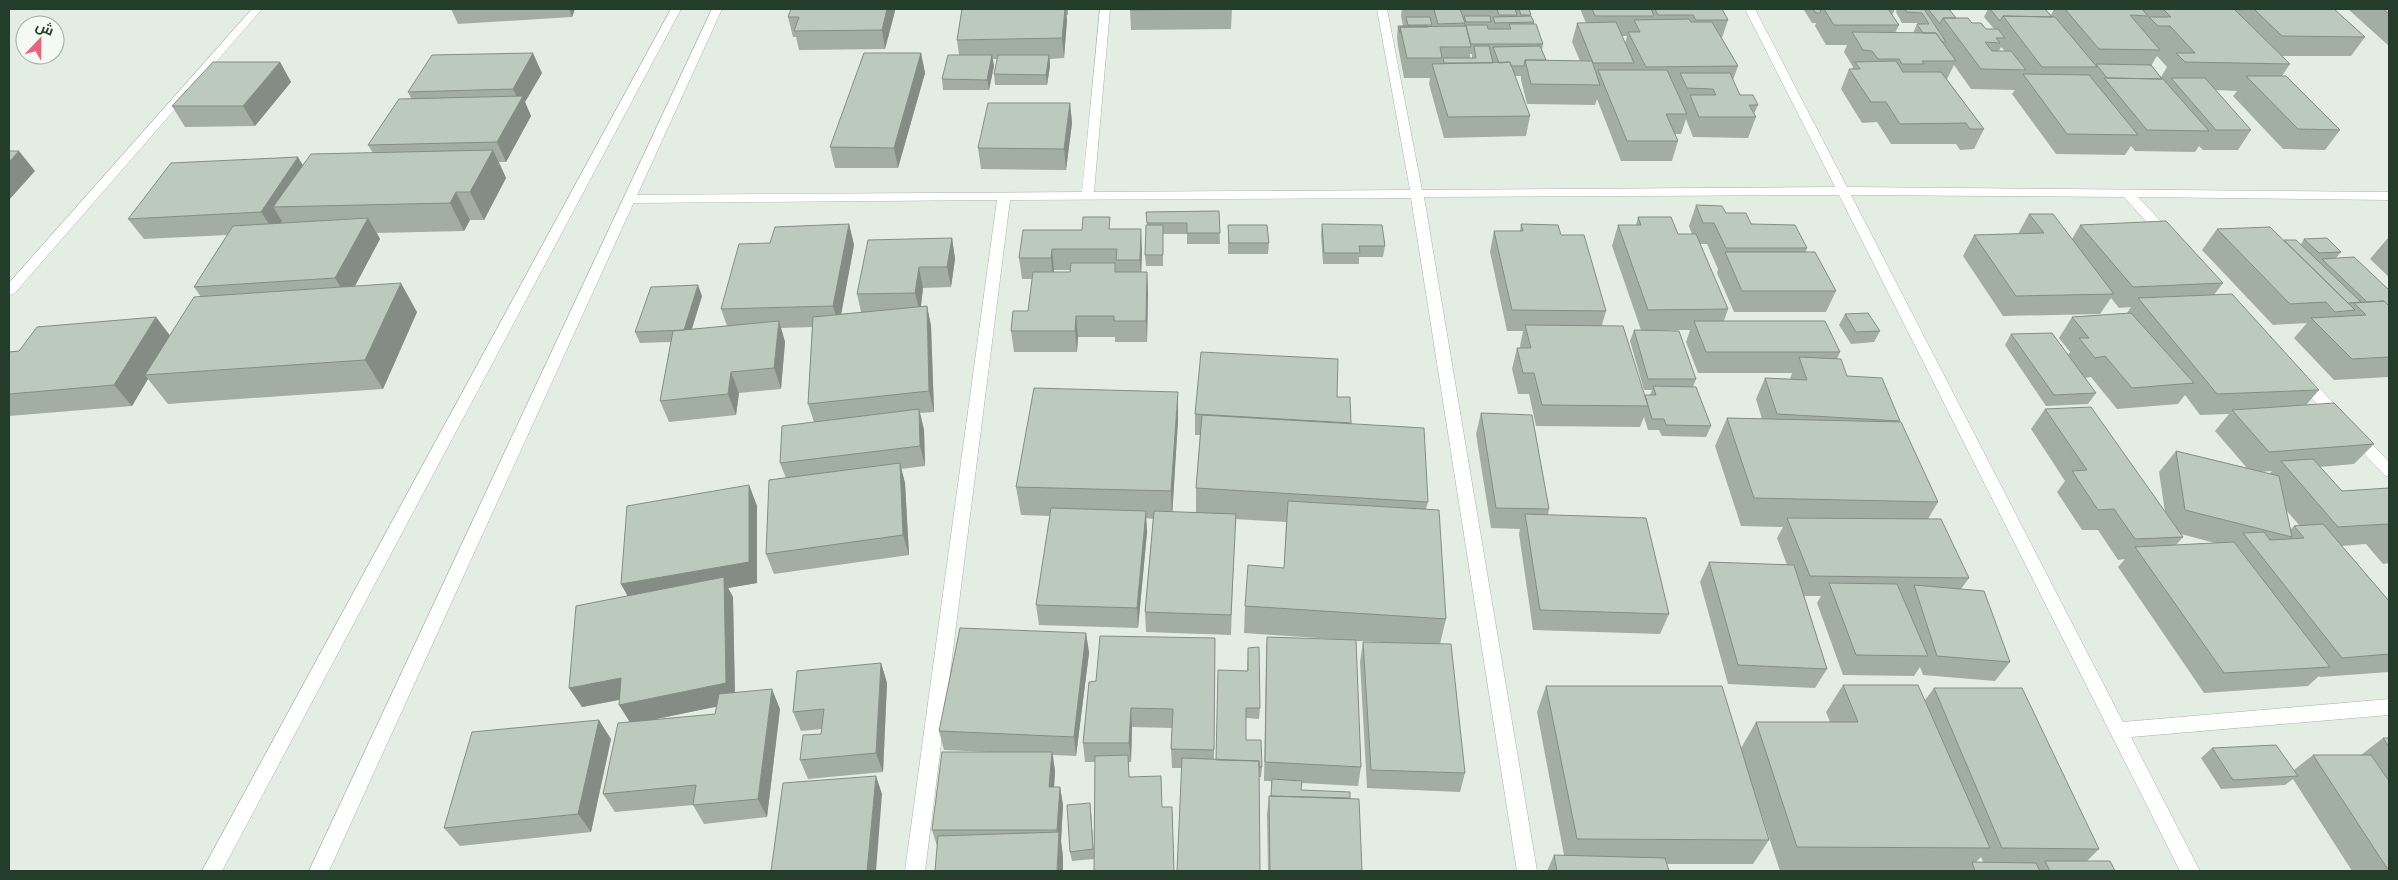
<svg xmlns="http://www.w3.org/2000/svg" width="2398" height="880" font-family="'Asap Condensed',Cairo,sans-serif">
<rect width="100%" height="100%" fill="#e4ede4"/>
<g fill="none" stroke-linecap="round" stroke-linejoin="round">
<defs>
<path id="minor" d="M252 9H262L14 294 9 295V283Z
M1100 9H1110L1094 192 1410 190 1377 9H1387L1422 190 1835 187 1745 9H1755L1847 187 2389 192V200L2138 197 2172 233 2173 236 2167 240 2162 239 2124 197 1851 195 2123 722 2389 699V715L2131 737 2200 871H2180L1839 195 1424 197 1537 871H1517L1411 198 1010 200 925 871H905L997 200 628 203 622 199 628 195 1082 192Z
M2303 375 2308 376 2344 414 2346 418 2344 422H2334L2298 384 2296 380 2298 376Z
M2354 429 2359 430 2389 462V477L2384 475 2349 438 2347 434 2349 430Z"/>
<path id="tertiary" d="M671 9H681L222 871H202Z
M712 9H722L329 871H309Z"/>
</defs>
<use href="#minor" stroke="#a7b5a9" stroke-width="1"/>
<use href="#tertiary" stroke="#a7b5a9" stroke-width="1"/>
<use href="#minor" fill="#fff" fill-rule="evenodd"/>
<use href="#tertiary" fill="#fff" fill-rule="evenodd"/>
</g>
<path fill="#a2aea3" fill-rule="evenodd" d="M451 9H575L572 17 458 24Z
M962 9H1068V15H1066L1067 20 1064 58 1050 59V66L1047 85H995L994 74 997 59H993L994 66 989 90H943L942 79 959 55 957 40Z
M1130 9H1232L1231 29 1131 30Z
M1402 9H1529L1531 16 1534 22V24L1543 44 1542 50 1546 60 1580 61 1572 42 1577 23H1586L1581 11V9H1722L1728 20 1722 38 1738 66 1733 80 1740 95 1758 105 1754 114 1756 117 1748 138 1693 137 1686 119 1681 134H1675L1678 141 1672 161H1621L1597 99 1595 105 1527 104 1521 80V76H1515L1530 116 1526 136 1444 138 1429 84 1430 78H1404L1398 46 1397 37 1398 26H1405H1403L1401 16ZM1622 36H1627L1625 43ZM1470 54H1472V58H1470Z
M1805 9H1895L1892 16 1899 25 1895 33H1913L1917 24H1918L1917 23H1902L1896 12 1897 9H1949L1956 18 1972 23 1986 29H1994L1984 17 1988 9H2045L2051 15 2054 9H2334L2365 37 2351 56H2281L2290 64 2282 76 2340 130 2325 150 2283 149 2233 96 2237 91 2215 90 2251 130 2238 150H2203L2199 146 2195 152 2135 151 2131 146 2125 155 2056 154 2012 94 2015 90 1971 89 1954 65 1947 79 1984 129 1974 149 1960 150 1956 144H1891L1877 122 1862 123 1841 89 1849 69H1852L1853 67 1844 52 1847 45H1826L1815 26 1816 23H1812L1804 10ZM2001 47 2005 51H1999ZM2157 56 2167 67 2161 77 2151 66Z
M2350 9H2389V46L2349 10Z
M895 11 885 49 799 50 796 37H793L788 17Z
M921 53 925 73 898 168H835L830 147Z
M280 62 291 82 255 126 185 127 172 106Z
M542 73 525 102 531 116 506 162H499L506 178 484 220H470L464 231 377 233 380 239 355 286 417 312 383 389 168 404 148 379 132 406 9 416V352L170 336 201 297 194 287 227 235 144 239 128 219 303 166 373 153 368 145 411 98 408 92Z
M1070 103 1072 123 1066 170 981 169 978 148Z
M1696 205 1726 213 1807 248 1806 252 1836 291 1826 312H1734L1717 273 1718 269 1707 244H1700L1728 309 1724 321 1840 352 1837 359 1847 376 1900 421 1899 422 1938 502 1928 519 1969 578 1961 589 2010 662 1995 681 1923 675 1920 667 1914 676 1843 675 1817 603 1821 596H1804L1827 669 1815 688 1728 684 1700 582 1709 562 1787 565 1777 538 1783 527 1741 526 1715 446 1727 418 1762 419 1756 399 1765 378 1790 379 1792 373H1698L1686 342 1690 330H1657L1696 379 1693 387 1711 426 1706 437 1662 436 1659 430H1648L1644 417 1640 427 1536 426 1529 394H1518L1512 369 1517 348H1520V346L1523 331H1507L1490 252 1494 231H1520L1521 224 1561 235 1606 311 1602 325 1645 396 1650 395 1652 390H1644L1630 341 1634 330H1641L1612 246 1618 225H1636L1638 217 1678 234H1692L1689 226Z
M1219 211 1220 244H1187V234H1163V266H1146L1145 255 1147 225 1146 212Z
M2029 214 2072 239 2080 225 2223 283 2214 295 2319 390 2306 405 2374 444 2354 464 2320 467 2342 491 2389 488V563L2383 564 2366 544 2342 546 2389 601V672L2320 677 2319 676 2308 686 2204 693 2118 567 2125 559 2118 560 2098 530H2082L2057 492 2065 481 2031 429 2045 409 2165 512 2159 472 2176 451 2247 468 2215 431 2229 414 2200 415 2185 395 2178 404 2117 409 2091 377 2085 378 2096 393 2088 404 2046 406 2005 345 2011 334 2068 355 2070 352 2059 338 2072 317 2127 313 2131 307 2119 308 2111 298 2100 314 2003 316 1963 256 1974 235 2018 234ZM2272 471 2269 474 2260 472ZM2286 510 2299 525 2294 526 2290 530ZM2181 534 2215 543 2176 545 2183 537Z
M849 224 854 245 841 314 861 312 857 294 952 238 955 259 951 287 923 288 921 306H927L931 326 934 412 920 413 924 430 925 466 901 469 905 483 909 555 774 574 766 554 786 478 780 463 814 422 808 404 812 327 781 328 785 342 781 389 739 393 736 415 669 422 660 401 671 342 640 343 635 332 702 296 692 329 727 326 721 309 770 243Z
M1322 224 1385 246 1383 257H1359V264H1323L1321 235Z
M1228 225 1269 243 1268 254H1228Z
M1111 229 1142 250 1141 272H1147L1148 292 1147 342H1115V337H1078L1077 352H1014L1011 331 1028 311 1032 279H1022L1019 258ZM1054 270H1070V272H1054Z
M2217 229 2284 240 2301 244 2304 239 2341 252 2336 258 2389 290V377L2334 380 2294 338 2307 323 2273 325 2202 250Z
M2389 238V277L2370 259 2387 239Z
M1845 314 1880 331 1874 342 1851 344 1839 325Z
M1337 397 1351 423 1428 502 1426 509 1446 619 1440 644 1465 773 1460 792 1367 788 1360 662 1363 642H1383L1356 641 1361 767 1358 786 1302 783 1301 790 1350 798 1362 871H1268L1267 814 1269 796H1271V781H1264L1266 657 1267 637 1347 640 1244 633 1245 606 1284 568 1286 522 1235 519 1231 635 1146 632 1145 612 1153 519 1146 518 1147 532 1138 628 1039 625 1036 605 1050 516 1021 515 1016 487 1178 420 1172 512H1196V488L1200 435H1195V414Z
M1481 413 1549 509 1548 515 1669 614 1660 634 1533 630 1519 534 1520 529 1491 528 1476 434Z
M749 485 757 506V583L728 588 733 597 735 692 780 709 767 817 704 824 693 805 615 812 603 794 630 722 620 700 582 707 628 596 621 584ZM717 706 715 714 653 720Z
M1086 633 1089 653 1076 756 1053 755 1055 771 1054 787H1060L1063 805 1061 841 1063 857V871H935L937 846 932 830 990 752 944 750 939 731Z
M1215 638 1214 759 1216 760 1247 671 1248 648 1260 708 1259 719 1246 718V740L1262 767 1261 777 1181 768H1172L1171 749 1172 728 1132 727 1131 762H1129L1094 859 1072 861 1070 852 1090 803 1094 856 1095 762H1085L1083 743 1096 681Z
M881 663 887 683 883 772 808 779 800 760 821 734 822 729 801 731 793 712Z
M1843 685 1925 700 1934 688 2099 849 2087 861 2115 871H1780L1753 788 1769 840 1753 864H1667L1669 871H1547L1554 855H1564L1537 712 1546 686 1741 748 1756 722H1830L1826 712ZM1981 857 1983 862H1976Z
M2383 738H2389V871H2352L2293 779 2285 785 2221 789 2201 758 2212 748 2294 770 2313 755H2361Z
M611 739 591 832 460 846 444 828Z"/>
<path fill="#848d85" d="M569 9H575L572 17Z
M887 9H895V11L885 49 882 30Z
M1065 9H1066L1067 20 1064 58 1062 38Z
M533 53 542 73 525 102 531 116 506 162 497 142 519 102 513 89Z
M921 53 925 73 898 168 894 148Z
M992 55 994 66 989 90 987 80Z
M1049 55 1050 66 1047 85 1046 75Z
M280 62 291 82 255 126 243 106Z
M1070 103 1072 123 1066 170 1064 149Z
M493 150 506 178 484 220 470 192Z
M19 151 35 171 9 200V162Z
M298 157 310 177 273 207 282 221 275 233 261 212Z
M456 192 470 220 464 231 450 203Z
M368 218 380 239 348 299 335 278Z
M849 224 854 245 839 326 833 306Z
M1141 229 1142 250 1141 281 1140 260Z
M952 238 955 259 951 287 947 267Z
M1052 249 1054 270 1053 279 1051 258Z
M919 267 923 288 920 313 915 293Z
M1147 272 1148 292 1147 342 1146 321Z
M401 283 417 312 383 389 365 360Z
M698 285 702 296 688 341 684 330Z
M927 306 931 326 934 412 929 391Z
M1076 316 1078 337 1077 352 1075 331Z
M156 317 172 338 145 375 148 379 132 406 114 385Z
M779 321 785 342 781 389 774 368Z
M731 372 739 393 736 415 728 394Z
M1178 392V420L1172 519 1171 491Z
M919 409 924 430 925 466 920 446Z
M900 463 905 483 909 555 903 535Z
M749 485 757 506V583L728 588 733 597 735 703 631 724 619 705 632 604 621 584Z
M1146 511 1147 532 1138 628 1137 608Z
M1086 633 1089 653 1076 756 1074 737Z
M881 663 887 683 883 772 876 753Z
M621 678 632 697 582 707 569 688Z
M772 689 780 709 767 817 758 799Z
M1131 708 1132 727 1131 762 1129 743Z
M599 720 611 739 591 832 578 814Z
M1052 752 1055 771 1053 805 1049 787Z
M876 776 882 794 876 871H867Z
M1060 787 1063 805 1061 841 1063 857V871H1057L1059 840 1057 830Z
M1090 803 1091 812 1094 859 1093 849Z"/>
<path fill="#bccabe" stroke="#848d85" d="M791 9H887L882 30 794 31 799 17H788Z
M962 9H1065L1062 38 957 40Z
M1130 9H1232L1130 10Z
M1434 9H1460L1465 23 1438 24Z
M1497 9H1515L1517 15H1499Z
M1519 9H1529L1531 15H1521Z
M1592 9H1651L1654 16H1595Z
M1655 9H1722L1728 20H1696L1693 15H1658Z
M1813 9H1821L1820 13H1816Z
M1824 9H1895H1888L1899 25H1834Z
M1904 9H1924L1946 42H1942L1936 33H1923L1917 24H1929L1922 13 1907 12Z
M1928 9H1949L1956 18H1943L1940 24Z
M1990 9H2045L2052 17 2003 16 2000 21Z
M2065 9H2142L2148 16 2130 15 2160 50 2099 49Z
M2163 9H2234L2290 64 2185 62 2176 53H2195L2170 26H2158L2149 17H2171Z
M2254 9H2334L2365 37 2282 36Z
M2383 9H2389V14Z
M1464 16H1490L1491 22H1466Z
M1531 16 1534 22 1495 23 1493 17Z
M2003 16 2055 17 2097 67H2042Z
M1406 17H1430L1432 25H1408Z
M1943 18H1968L1972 23H1981L1986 29H1998L2005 38H1996L2000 43 1985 42 1992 51H2011L2026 70 1981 69Z
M1689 19 1691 22H1712L1738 66 1646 67 1628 32H1640L1634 20Z
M1616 22 1634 63H1593L1577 23Z
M1509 24H1536L1543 44H1471L1466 26H1465L1464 25H1487L1488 29H1511Z
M1398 26H1428V27H1400V33Z
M1466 26 1471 47H1440L1442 58H1407L1400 27Z
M1852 32 1936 33 1956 61H1922L1924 64H1902L1899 59H1878L1872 51 1863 50Z
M1474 46H1489L1493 63H1444L1443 58H1476Z
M1540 46 1546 60H1525L1524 66H1511L1510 62 1499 63 1493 47Z
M533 53 513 89 408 92 432 55Z
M864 53H921L894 148 830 147Z
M948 55H992L987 80 942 79Z
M998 55H1049L1046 75 994 74Z
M1525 60 1592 61 1600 85 1531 84Z
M1896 61 1903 72H1941L1984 129H1970L1966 123 1900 124 1886 102H1871L1849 69H1860L1855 62Z
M213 62H280L243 106H172Z
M1510 62 1530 116 1448 117 1432 64Z
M2096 64 2151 65 2162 79 2107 78Z
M1598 70H1667L1687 114H1666L1678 141H1627Z
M1680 73H1730L1740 95H1753L1758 105H1749L1756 117H1699L1690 95H1716L1713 89 1687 88Z
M2023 74 2089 75 2138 135 2067 134Z
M2246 76H2286L2340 130 2298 129Z
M2104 78 2163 79 2209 131 2147 130Z
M2171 78H2205L2251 130H2216Z
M523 96 497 142 368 145 399 99Z
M988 103H1070L1064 149 978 148Z
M493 150 470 192H456L450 203 273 207 311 154Z
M9 151H19L9 162Z
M298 157 261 212 128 219 171 163Z
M1696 205 1722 206 1726 213H1746L1751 224 1795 225 1807 248H1726L1714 223H1703Z
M1219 211 1220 233H1187V223H1147L1146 212Z
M2029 214H2053L2114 294 2016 296 1974 235 2044 233Z
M1083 217H1110L1109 229H1141L1140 260H1116L1117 249H1052L1051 258H1019L1023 230H1082Z
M1638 217H1671L1678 234H1696L1728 309 1648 310 1618 225H1641Z
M368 218 335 278 194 287 233 226Z
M2166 221 2223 283 2133 287 2080 225Z
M849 224 833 306 721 309 739 244 770 243 775 227Z
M1322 224 1382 225 1385 246H1359L1360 253H1324Z
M1521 224 1558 225 1561 235H1584L1606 311 1512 310 1494 231H1523Z
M1146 225H1163V255H1145Z
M1228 225H1267L1269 243H1229Z
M2270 227 2355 310 2335 312 2326 302 2290 304 2217 229Z
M952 238 947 267H919L915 293 857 294 868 240Z
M2327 238 2341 252 2319 253 2304 239Z
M2284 240H2296L2361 302 2348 303Z
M1725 252H1815L1836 291H1742Z
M2354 257 2389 290V306L2384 301 2367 302 2322 259Z
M1071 263H1115V272H1147L1146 321H1114V316H1076L1075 331H1011L1013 311H1028L1033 272H1070Z
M401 283 365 360 145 375 194 297Z
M698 285 684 330 635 332 651 287Z
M2232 294 2319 390 2217 394 2138 298Z
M2384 301 2389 306V357L2352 359 2311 318 2366 315 2354 303Z
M927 306 929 391 808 404 813 317Z
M1868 313 1880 331 1856 332 1845 314Z
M2131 313 2194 383 2132 388 2105 356 2095 358 2079 338H2089L2072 317Z
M156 317 114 385 9 394V352L19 351 37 327Z
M779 321 774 368 731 372 728 394 660 401 673 331Z
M1694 321H1825L1840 352H1706Z
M1525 325 1623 326 1648 406 1542 405 1534 373H1523L1517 348H1531Z
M1634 330 1679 331 1696 379H1648Z
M2052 333 2096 393 2054 395 2011 334Z
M1201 352 1338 359 1337 397H1350L1351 423 1195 414Z
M1799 357 1841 359 1847 376 1882 378 1900 421 1777 414 1765 378 1807 380Z
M1653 386 1696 387 1711 426 1666 425 1664 419H1652L1645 395H1656Z
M1034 388 1178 392 1171 491 1016 487Z
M2334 403 2374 444 2269 452 2232 410Z
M2091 407 2183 537 2135 539 2114 509 2098 510 2072 471 2087 470 2045 409Z
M919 409 920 446 780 463 782 426Z
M1481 413 1532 415 1549 509 1496 508Z
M1202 415 1424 428 1428 502 1196 488Z
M1727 418 1901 422 1938 502 1754 498Z
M2176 451 2279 476 2292 537 2185 510Z
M2313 459 2342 491 2389 488V526L2387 524 2338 527 2281 461Z
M900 463 903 535 766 554 769 480Z
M749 485V562L621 584 627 506Z
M1288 501 1439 510 1446 619 1245 606 1248 565 1284 568Z
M1051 508 1146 511 1137 608 1036 605Z
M1154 511 1236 514 1231 615 1145 612Z
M1525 514 1646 518 1669 614 1540 610Z
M1787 518 1941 519 1969 578 1810 576Z
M2323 524 2389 601V654L2342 658 2243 533 2264 532 2270 540 2304 538 2294 526Z
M2234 542 2330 667 2224 673 2135 547Z
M1709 562 1794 565 1827 669 1738 665Z
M724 577 726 683 619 705 621 678 569 688 576 606Z
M1829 583 1897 584 1928 656 1856 655Z
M1914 585 1984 591 2010 662 1937 656Z
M960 628 1086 633 1074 737 939 731Z
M1100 636 1215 638 1214 750 1171 749 1173 709 1131 708 1129 743H1083L1089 682 1096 681Z
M1267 637 1356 640 1361 767 1265 762Z
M1363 642 1451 644 1465 773 1371 770Z
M1259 647 1260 708H1246V740H1261L1262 767H1259V761L1216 760 1218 670 1248 671V648Z
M881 663 876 753 800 760 803 735 821 734 824 709 793 712 797 671Z
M1843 685H1918L1990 848 1797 847 1756 722H1858Z
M1546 686H1722L1769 840 1577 839Z
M1934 688H2022L2099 849 2002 848Z
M772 689 758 799 693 805 696 785 603 794 618 723 715 714 719 694Z
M599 720 578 814 444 828 472 732Z
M2383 738H2389V747Z
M2276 745 2298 776 2233 780 2212 748Z
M942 752H1052L1049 787H1060L1057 830H932Z
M1128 755 1129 777 1161 776 1162 807H1172L1174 871H1094L1095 756Z
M2313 755H2371L2389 781V868H2387Z
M1182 758 1259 761 1260 871H1177Z
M876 776 867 871H771L783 783Z
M1272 779 1302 781 1301 790 1350 792V798L1271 796Z
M1269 796 1359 799 1362 871H1270Z
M1090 803 1093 849 1070 852 1067 805Z
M1059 832 1057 871H935L938 836Z
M1554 855 1665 858 1669 871H1557Z
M2045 861H2110L2115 871H2050Z
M1972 862 2036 863 2040 871H1975Z"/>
<rect width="2398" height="880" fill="none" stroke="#243d2b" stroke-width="20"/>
<g transform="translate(40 40) rotate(22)"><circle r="24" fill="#f4f9f4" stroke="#a1aea4"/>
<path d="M0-4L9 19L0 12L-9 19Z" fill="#ec627e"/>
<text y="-8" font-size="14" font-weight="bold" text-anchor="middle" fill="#243d2b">ش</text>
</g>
</svg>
